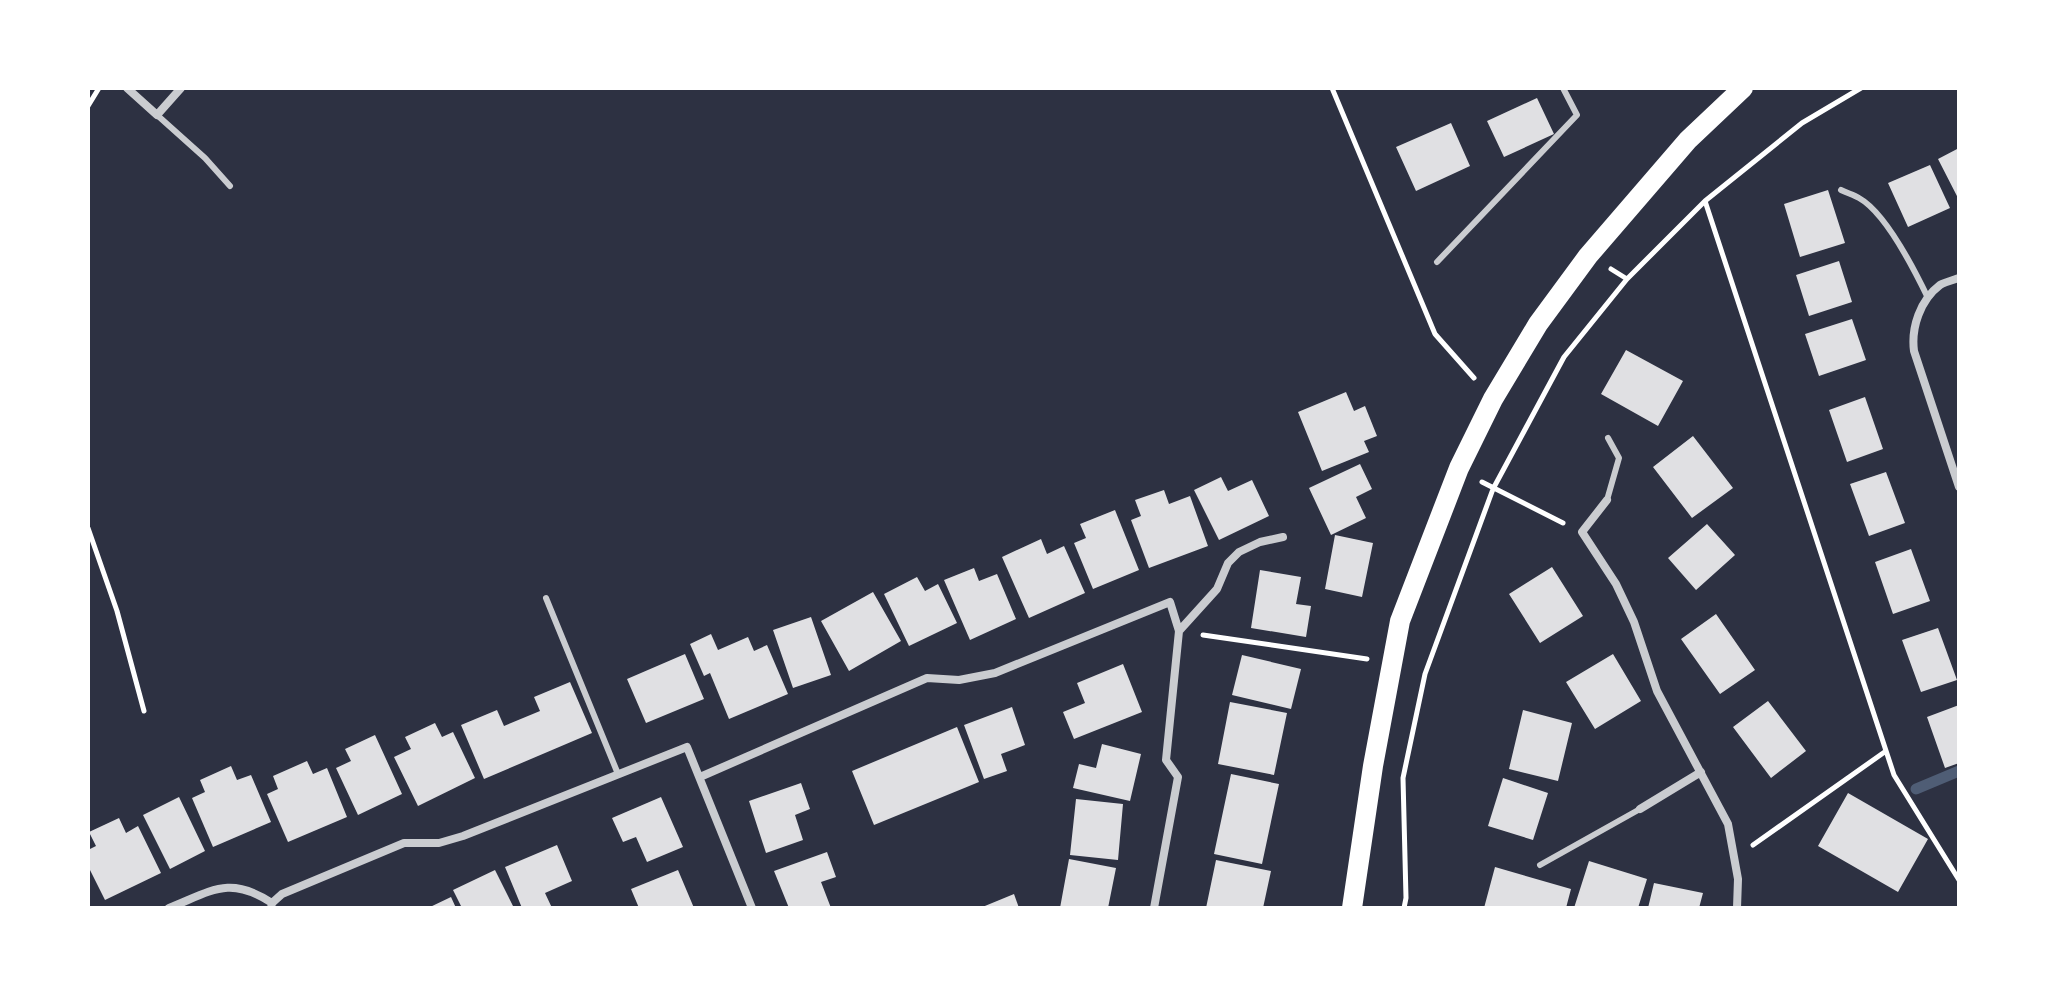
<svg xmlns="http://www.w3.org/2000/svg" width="2047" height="996" font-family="Helvetica,sans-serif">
<rect width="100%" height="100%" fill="#2d3142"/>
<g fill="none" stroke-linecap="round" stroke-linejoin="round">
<path stroke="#4f5d75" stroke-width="11" d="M1916 789 1959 771"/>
</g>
<path fill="#e0e0e3" d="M1537 98 1554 134 1504 157 1487 121Z
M1451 123 1470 166 1416 191 1396 147Z
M1959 148V200L1938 159Z
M1930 165 1950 208 1908 227 1888 183Z
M1828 190 1845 243 1800 257 1784 204Z
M1839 261 1852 302 1809 316 1796 275Z
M1852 319 1866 360 1819 376 1805 334Z
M1626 350 1683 381 1658 426 1601 394Z
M1346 392 1354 411 1365 406 1377 436 1364 441 1369 452 1322 471 1298 412Z
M1865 397 1883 449 1847 462 1829 410Z
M1693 436 1733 488 1692 518 1653 467Z
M1360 464 1372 489 1356 497 1366 518 1331 535 1309 488Z
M1886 472 1905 523 1869 536 1850 484Z
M1221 477 1228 491 1252 480 1269 516 1219 540 1194 490Z
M1164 490 1169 504 1190 496 1208 546 1149 568 1131 520 1141 516 1135 500Z
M1115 510 1139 570 1093 589 1074 543 1086 538 1080 524Z
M1707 524 1735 555 1696 590 1668 558Z
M1335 535 1373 543 1362 597 1325 589Z
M1041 539 1047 554 1064 546 1085 593 1029 618 1002 557Z
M1911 549 1930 601 1893 614 1875 562Z
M1552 567 1583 616 1540 643 1509 594Z
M974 568 979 581 997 574 1016 619 970 640 944 580Z
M1260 570 1301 577 1296 604 1311 606 1306 637 1251 628Z
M917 577 925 591 938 584 957 623 909 646 884 594Z
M873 592 901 641 849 671 821 621Z
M1716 614 1755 670 1720 694 1681 639Z
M811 617 831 675 793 688 773 630Z
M1938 628 1957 680 1921 692 1902 640Z
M711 634 718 650 748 637 754 651 767 645 788 694 729 719 710 673 704 676 690 644Z
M685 654 704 699 646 723 627 679Z
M1613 654 1641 701 1595 729 1566 682Z
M1242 655 1301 669 1291 709 1232 695Z
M1123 664 1142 712 1074 739 1063 712 1085 703 1077 683Z
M570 682 592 733 484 779 461 725 497 710 504 726 540 711 534 697Z
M1768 701 1806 751 1771 778 1733 727Z
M1230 702 1287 713 1274 775 1218 764Z
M1959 705V763L1945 768 1927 717Z
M1012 707 1025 745 1001 754 1007 771 984 779 964 725Z
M1523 710 1572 723 1558 781 1509 769Z
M435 723 442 737 453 732 475 778 418 806 394 757 411 749 405 737Z
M957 727 979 782 874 825 852 771Z
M375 735 402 794 358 815 336 768 351 761 345 749Z
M1102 744 1141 754 1130 801 1073 788 1079 764 1096 768Z
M307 761 313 774 327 768 347 817 288 842 267 794 278 789 273 776Z
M231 766 237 780 251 775 271 822 213 847 192 798 205 792 200 780Z
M1231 774 1279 784 1262 864 1214 854Z
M1503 778 1548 793 1533 840 1488 826Z
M801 783 810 809 795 815 803 840 766 853 749 801Z
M1848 793 1928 839 1898 892 1818 846Z
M179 797 205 851 170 869 143 815Z
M661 797 683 847 647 862 636 837 623 842 612 818Z
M1076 799 1123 804 1118 860 1070 855Z
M119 818 126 833 138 826 161 873 105 900 88 866V850L96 846 89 832Z
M557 845 572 881 545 893 552 908H522L505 867Z
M827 852 836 877 821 882 831 908H789L774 871Z
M1069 859 1116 868 1108 908H1060Z
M1216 860 1271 871 1263 908H1206Z
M1589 861 1647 879 1638 908H1574Z
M1495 867 1571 889 1566 908H1484Z
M495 870 514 908H462L453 890Z
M678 870 694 908H639L631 889Z
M1654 883 1703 893 1699 908H1648Z
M1014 894 1019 908H980Z
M451 897 456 908H428Z"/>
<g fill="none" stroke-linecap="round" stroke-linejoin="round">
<path stroke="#fff" stroke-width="5" d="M1332 88 1435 334 1474 378
M88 106 99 88
M1705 201 1894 775 1959 880
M1611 269 1627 279
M1482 482 1563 523
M88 528 117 611 144 711
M1203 635 1367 659
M1753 845 1886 751
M1404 908 1406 898 1403 778 1425 674 1493 489 1564 357 1627 279 1705 201 1802 123 1861 88"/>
<path stroke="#caccd0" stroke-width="6" d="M157 115 205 158 230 186
M1841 190C1847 193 1854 195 1859 198 1886 213 1915 271 1928 298
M1437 262 1577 115 1563 88
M1607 500 1619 458 1608 438
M546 598 618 774
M1540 865 1640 809"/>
<path stroke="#caccd0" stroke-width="8" d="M127 88 157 115 181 88
M1959 278C1953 280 1945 282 1940 285 1920 300 1911 328 1914 351L1959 487
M1607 500 1582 532 1616 584 1634 622 1657 691 1728 824 1738 879 1737 908
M1179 631 1217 589 1228 563 1239 552 1260 542 1283 537
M700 777 927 678 959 680 995 673 1170 602 1179 631 1166 760 1178 777 1154 908
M1640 809 1701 772
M169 908C212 891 229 875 272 903
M271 908 272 903 282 894 404 843H439L463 836 687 747 752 908"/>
<path stroke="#fff" stroke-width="20" d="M1352 908 1373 766 1400 621 1459 468 1493 399 1538 324 1588 256 1688 140 1743 88"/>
</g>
<rect width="2047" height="996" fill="none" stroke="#ffffff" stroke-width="180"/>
</svg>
